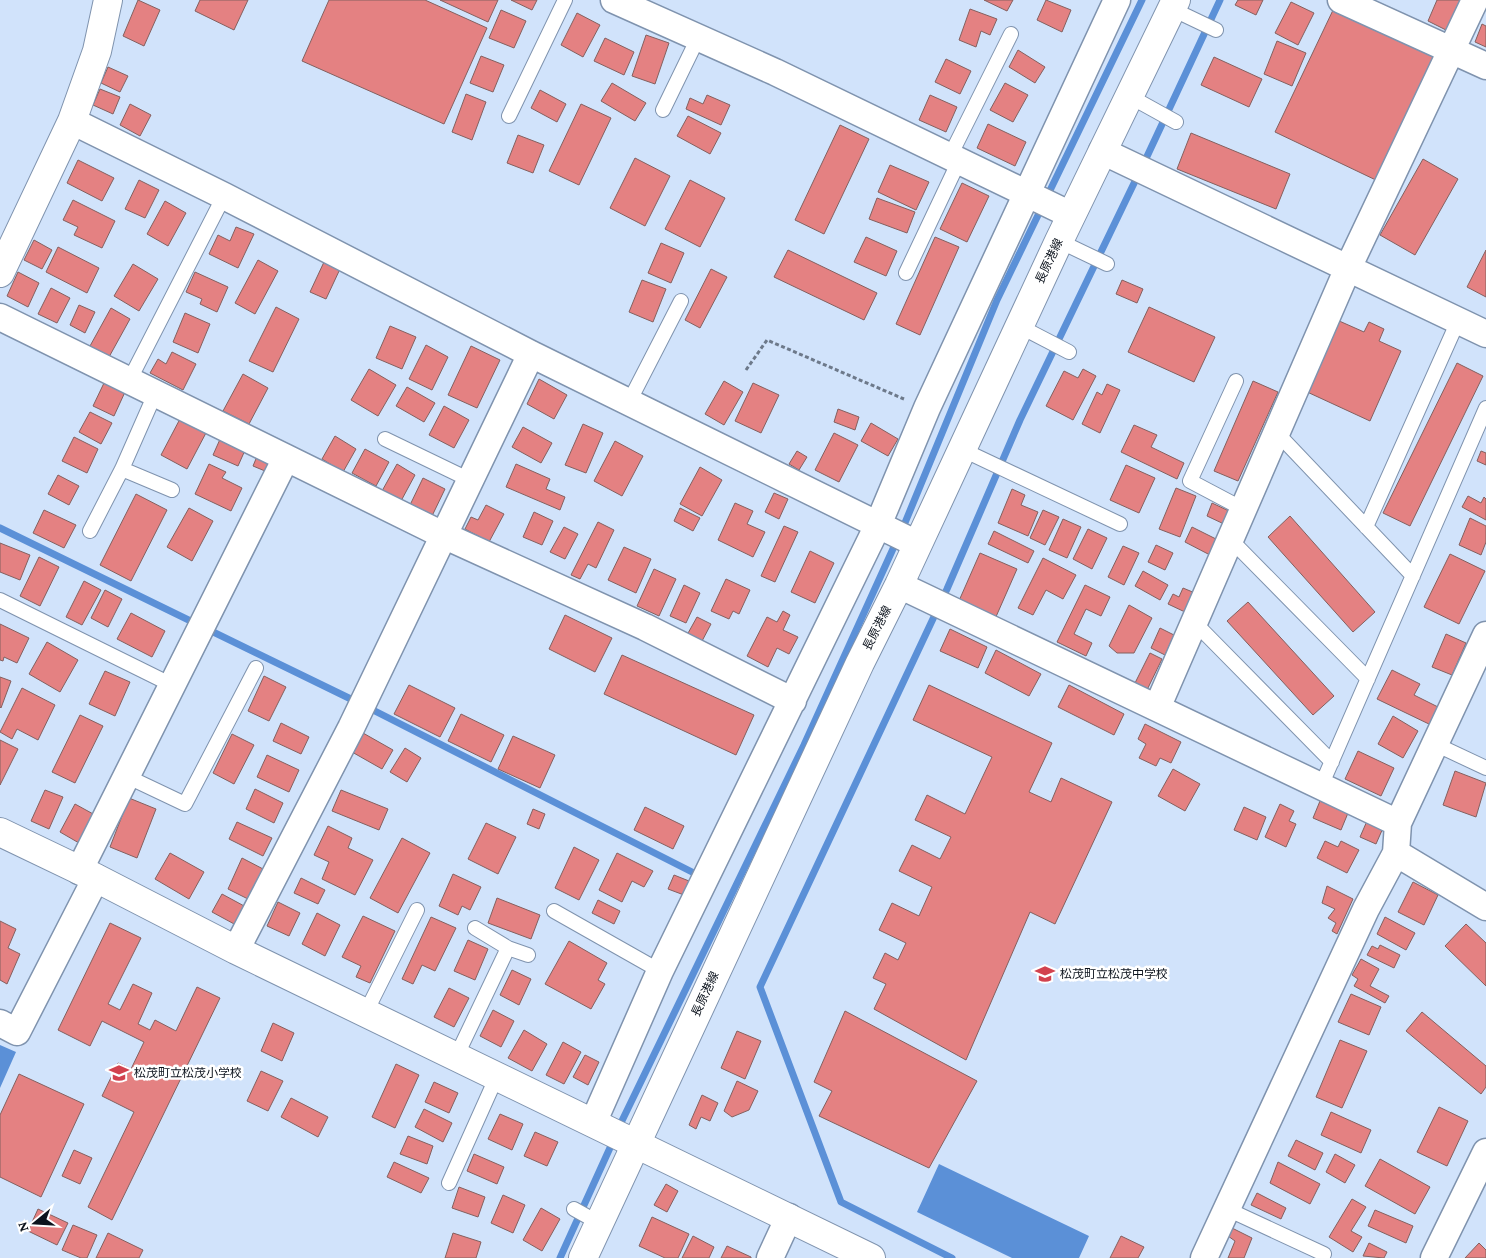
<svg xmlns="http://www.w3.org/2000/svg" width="1486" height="1258" font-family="'Crimson Pro','Noto Sans JP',serif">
<rect width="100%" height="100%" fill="#d1e3fb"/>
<path fill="#5b90d7" d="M0 1045 16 1052 0 1088Z
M939 1164 1089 1236 1079 1258H1012L917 1212Z"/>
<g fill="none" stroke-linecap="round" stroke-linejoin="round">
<path stroke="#5b90d7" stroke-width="7" d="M1143 165 1220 0
M0 528 357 702
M902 530 997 300 1142 0
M367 707 694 873
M618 1129 804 745 897 540
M560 1258 614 1139
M952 1258 841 1202 760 987 947 589 1020 420 1138 175"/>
</g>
<path fill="#e48182" stroke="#84605f" d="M138 0 160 10 144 46 123 36Z
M200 0H248L234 30 195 11Z
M329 0H425L487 28 444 124 302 61Z
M440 0H498L488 22Z
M511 0H537L532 10Z
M984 0H1013L1007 11Z
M1046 0 1071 10 1062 32 1037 20Z
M1238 0H1263L1256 15 1235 5Z
M1437 0H1462L1448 31 1428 21Z
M1291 2 1314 13 1298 45 1275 33Z
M1334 8 1438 58 1380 182 1275 132Z
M970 9 997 19 990 35 981 31 976 47 959 40Z
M501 10 526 21 514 48 489 38Z
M577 13 600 25 583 57 561 45Z
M1482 24 1486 26V47L1475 42Z
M646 35 669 43 655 84 632 76Z
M605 38 634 52 624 75 594 61Z
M1277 41 1306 53 1292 86 1264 74Z
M1018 50 1045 67 1035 83 1009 67Z
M481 56 504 65 493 92 470 83Z
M1214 57 1262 79 1249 107 1201 85Z
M946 59 971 71 960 94 935 82Z
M108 67 128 76 120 92 101 83Z
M612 83 646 103 635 121 601 101Z
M1005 83 1028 95 1013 122 990 110Z
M100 89 120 97 113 114 93 105Z
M540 90 566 104 557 122 531 108Z
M466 94 486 102 472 140 452 132Z
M707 95 730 105 721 125 686 109 690 98 703 104Z
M930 95 957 107 946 132 919 120Z
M130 104 151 115 140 136 120 125Z
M581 104 611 118 579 185 549 171Z
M688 116 721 133 710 154 677 136Z
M988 124 1026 142 1015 166 977 148Z
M840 125 869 139 824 234 795 220Z
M1191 133 1290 174 1276 209 1177 169Z
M518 135 544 145 533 173 507 163Z
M635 158 670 176 645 226 610 208Z
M1423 159 1458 179 1415 255 1380 235Z
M78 160 114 178 102 201 67 183Z
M890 165 929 182 916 210 878 192Z
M139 180 159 190 145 218 125 209Z
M690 180 725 198 700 247 665 229Z
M962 183 989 196 967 242 940 229Z
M877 198 915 212 907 233 869 219Z
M73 200 115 221 102 248 74 235 78 227 63 220Z
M165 201 186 213 168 246 147 234Z
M236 227 254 234 238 268 209 254 218 235 230 241Z
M866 237 897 251 886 276 854 262Z
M935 237 959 247 920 335 896 324Z
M34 240 52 250 42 269 24 260Z
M661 243 684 253 671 283 648 273Z
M58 247 99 268 87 293 46 272Z
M788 250 877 293 864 320 774 277Z
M1486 250V297L1467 287Z
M258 260 278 271 255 314 235 303Z
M324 262 340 269 326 299 310 292Z
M133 264 158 279 139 311 114 296Z
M711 269 727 277 700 328 685 320Z
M18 272 39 283 28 307 7 296Z
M195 272 228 287 217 312 200 304 202 299 186 292Z
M642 280 666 289 653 322 629 312Z
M1122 280 1143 289 1137 303 1116 294Z
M51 288 70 298 57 323 38 314Z
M79 305 95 312 85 333 70 325Z
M276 307 299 319 273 372 249 361Z
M1149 307 1215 337 1194 382 1128 352Z
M111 308 130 319 109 357 90 346Z
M185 313 210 324 198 353 173 342Z
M1337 320 1364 332 1369 322 1384 329 1379 341 1401 351 1370 421 1305 391Z
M390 326 416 337 402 369 376 358Z
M426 345 448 357 432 390 409 379Z
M471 346 500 360 477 408 448 395Z
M172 352 196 364 183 390 150 373 158 359 166 364Z
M1457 363 1483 376 1410 526 1383 513Z
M369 369 396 385 378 416 351 400Z
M1083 369 1096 376 1073 420 1046 406 1064 371 1078 378Z
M243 374 268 388 249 424 223 411Z
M539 379 567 395 554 419 527 404Z
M724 381 743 392 724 425 705 414Z
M1253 381 1278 392 1238 481 1214 471Z
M104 383 125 392 114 416 93 406Z
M753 383 779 395 761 433 735 421Z
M1107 384 1120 390 1100 433 1082 424 1097 392 1102 395Z
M407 387 435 403 424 422 396 406Z
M444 406 469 420 454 448 429 435Z
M838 409 859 417 855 430 834 422Z
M90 412 112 423 101 444 79 432Z
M181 417 207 431 187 469 161 455Z
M871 423 898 439 888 456 861 441Z
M583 424 603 433 586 473 565 465Z
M1134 425 1157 435 1151 447 1184 463 1177 479 1121 452Z
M523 427 552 443 541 463 512 447Z
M834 433 858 445 839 482 815 470Z
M335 436 356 449 343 472 322 459Z
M74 437 98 449 87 473 62 461Z
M221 437 246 448 238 466 213 455Z
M615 441 643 456 622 496 594 481Z
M365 449 389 462 376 486 352 473Z
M797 451 807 457 799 470 789 464Z
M1481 451 1486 453V465L1477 461Z
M258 454 270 459 265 471 253 466Z
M209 464 226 472 222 478 242 488 231 511 195 494Z
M397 464 415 475 401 501 382 491Z
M516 464 550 479 546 489 565 497 560 510 506 487Z
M1126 465 1155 478 1139 513 1110 500Z
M700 467 722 480 702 516 680 504Z
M58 475 79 486 69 505 48 494Z
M423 478 445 489 432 516 410 505Z
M1176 488 1196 496 1180 537 1159 529Z
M1012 489 1025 495 1021 505 1038 512 1028 536 998 523Z
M774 493 788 499 779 519 765 512Z
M136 494 167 510 131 581 100 565Z
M1468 496 1481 503 1484 497 1486 499V520L1462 507Z
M735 503 753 511 747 524 765 532 753 557 718 540Z
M1212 503 1229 511 1224 524 1207 516Z
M486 505 504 514 489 542 465 529 471 517 478 520Z
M189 508 213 521 192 561 167 547Z
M680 508 700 518 693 531 674 521Z
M44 510 76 525 64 548 33 533Z
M1043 510 1059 517 1045 545 1030 538Z
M534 512 553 521 542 545 523 537Z
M1290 516 1375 612 1353 632 1268 537Z
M1470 518 1486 526V542L1481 555 1459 545Z
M1063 519 1081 527 1067 558 1049 550Z
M598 522 614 530 596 568 588 564 580 579 571 575Z
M784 526 798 532 775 582 761 576Z
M564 527 578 534 565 559 550 552Z
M1192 527 1218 540 1210 555 1185 542Z
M1088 529 1107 538 1092 569 1073 559Z
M994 531 1034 551 1028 563 988 544Z
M0 543 30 555 20 580 0 572Z
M1156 545 1173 553 1165 570 1148 562Z
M1123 546 1139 553 1124 585 1108 577Z
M624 547 651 559 636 593 608 580Z
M810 551 834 563 815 603 791 592Z
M980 553 1017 569 995 619 958 603Z
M1450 554 1485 571 1459 624 1424 607Z
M39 557 59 567 40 606 20 596Z
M1043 558 1076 575 1063 599 1046 590 1033 615 1018 608Z
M654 569 676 579 659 616 637 606Z
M1143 571 1168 585 1160 600 1135 586Z
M726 579 750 590 739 614 733 611 729 619 711 611Z
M84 581 101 590 82 625 66 617Z
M684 585 700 593 686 623 670 616Z
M1085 585 1110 597 1101 616 1086 609 1074 634 1092 643 1086 656 1057 642Z
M1183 588 1195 593 1185 612 1168 604 1173 594 1179 597Z
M105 590 122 599 108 627 91 618Z
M1248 602 1334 696 1313 715 1227 621Z
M1129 605 1152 618 1134 653H1117L1109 646Z
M783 611 790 615 783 630 798 637 789 654 777 648 768 667 747 656 767 617 777 622Z
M131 613 165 631 152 657 117 639Z
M565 615 612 638 595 672 549 649Z
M697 617 711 624 701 643 687 635Z
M0 624 29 638 17 663 4 657 3 661 0 660Z
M1160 628 1174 635 1165 655 1151 648Z
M950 629 987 647 978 668 940 651Z
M1446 634 1466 643 1452 675 1432 667Z
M47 642 78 660 60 692 29 674Z
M996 650 1041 674 1029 696 985 673Z
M1150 653 1162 659 1147 690 1135 683Z
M622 655 754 715 736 755 604 694Z
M1392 670 1420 684 1414 695 1440 708 1431 725 1377 699Z
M105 671 130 682 115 716 89 704Z
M264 676 286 687 269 721 248 711Z
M0 677 11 681 1 708 0 707Z
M409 685 455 708 440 737 394 714Z
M929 685 1052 743 1029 792 1051 802 1061 778 1112 802 1055 924 1030 912 966 1060 874 1009 886 984 873 978 885 953 898 960 906 943 879 930 892 903 919 916 932 887 899 871 912 845 940 859 951 837 915 820 927 795 965 814 992 757 913 720Z
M1069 685 1124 714 1114 735 1058 707Z
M22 688 55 705 38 740 17 729 12 739 0 732Z
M461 714 504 735 491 762 448 741Z
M80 715 103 726 75 783 52 772Z
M1393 716 1418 731 1403 758 1378 744Z
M281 723 309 737 301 754 273 741Z
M1145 724 1181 742 1171 763 1160 758 1156 766 1139 758 1146 744 1138 739Z
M363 733 393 750 382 769 352 752Z
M232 734 254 745 234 784 213 773Z
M513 736 555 755 540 788 498 769Z
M0 740 18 749 0 785Z
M405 748 421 758 407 782 390 772Z
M1358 751 1394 768 1381 796 1345 779Z
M267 755 299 770 289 792 257 777Z
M1173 769 1200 784 1185 811 1158 796Z
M1455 771 1486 783 1476 817 1443 805Z
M255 789 283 803 274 823 246 809Z
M45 790 63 797 49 829 31 821Z
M341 790 388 809 379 830 332 811Z
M129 798 156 809 137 858 110 847Z
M1320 801 1348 813 1341 830 1313 818Z
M75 804 95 815 79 843 60 832Z
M1280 804 1294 811 1289 821 1296 824 1286 847 1265 837Z
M645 807 684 826 673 849 634 830Z
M1244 807 1266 817 1257 840 1234 830Z
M533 809 545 814 539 829 527 824Z
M1367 821 1383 828 1376 844 1360 837Z
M237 822 272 838 263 856 229 839Z
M486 823 516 837 498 874 468 859Z
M328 826 352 838 348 848 373 860 355 895 322 879 329 862 314 855Z
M402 838 430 853 398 913 370 898Z
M1325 841 1338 847 1341 841 1359 850 1347 873 1317 858Z
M574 847 599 860 579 900 555 888Z
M170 853 204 872 189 899 155 879Z
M617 853 653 871 644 887 632 881 622 902 599 890Z
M242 858 265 870 250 900 228 889Z
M453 874 481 887 470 910 462 906 458 915 439 906Z
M674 875 689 881 684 895 668 889Z
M301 878 325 890 318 904 294 893Z
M1413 882 1438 895 1424 925 1398 912Z
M1327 886 1353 899 1337 934 1332 931 1336 923 1328 918 1335 909 1322 903Z
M222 894 246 907 236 925 212 912Z
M497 898 540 915 531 939 488 923Z
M598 900 620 911 614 924 592 913Z
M278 902 300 913 289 936 267 926Z
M317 913 340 925 325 956 302 944Z
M363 916 395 931 370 983 356 977 361 966 342 957Z
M431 917 456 928 435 971 422 965 413 984 402 979Z
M1385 917 1415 933 1406 950 1377 934Z
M0 921 16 929 8 948 20 954 7 984 0 980Z
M110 923 141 938 108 1004 120 1010 133 984 152 993 138 1024 150 1030 155 1020 176 1031 197 987 220 998 112 1220 88 1207 134 1112 102 1096 118 1063 131 1069 144 1042 102 1021 90 1046 58 1030Z
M1466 924 1486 943V986L1445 946Z
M468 940 488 949 475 980 454 971Z
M569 941 607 963 598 980 605 984 591 1009 545 984Z
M1380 945 1400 955 1394 968 1367 955 1372 946 1378 949Z
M1361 959 1379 969 1370 986 1389 996 1385 1003 1354 986 1358 979 1352 975Z
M512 970 531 979 519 1005 500 995Z
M449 988 469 998 454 1027 434 1017Z
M1351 994 1381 1007 1369 1035 1338 1022Z
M493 1010 514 1021 501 1047 480 1036Z
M845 1011 977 1081 929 1168 819 1116 832 1091 814 1082Z
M1422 1012 1486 1066V1087L1481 1094 1406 1031Z
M273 1023 294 1033 282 1061 261 1051Z
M524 1030 547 1044 532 1071 508 1058Z
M737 1031 761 1041 745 1079 721 1068Z
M1340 1040 1367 1051 1342 1108 1316 1097Z
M563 1042 581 1052 564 1084 546 1075Z
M585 1055 599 1062 588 1085 573 1077Z
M396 1064 419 1075 395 1128 372 1117Z
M261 1071 283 1081 268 1111 247 1101Z
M19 1074 84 1104 41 1197 0 1177V1115Z
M737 1081 758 1091 749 1110 732 1117 724 1111Z
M434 1082 458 1093 449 1113 425 1102Z
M702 1095 718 1103 710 1121 701 1117 696 1129 689 1125Z
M291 1098 328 1117 318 1137 281 1117Z
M1439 1107 1468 1121 1447 1166 1417 1152Z
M424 1109 452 1123 443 1142 415 1127Z
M1331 1112 1371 1130 1361 1153 1321 1135Z
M500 1114 523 1124 512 1150 488 1139Z
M535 1132 558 1142 547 1166 524 1156Z
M408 1136 433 1146 427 1164 400 1154Z
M1296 1140 1323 1153 1315 1170 1288 1156Z
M74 1150 92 1158 80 1184 62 1176Z
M474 1154 504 1167 497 1184 467 1171Z
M1335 1154 1355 1165 1345 1183 1326 1172Z
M1380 1159 1430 1187 1415 1214 1365 1186Z
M394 1162 429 1178 421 1193 387 1177Z
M1278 1162 1320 1184 1310 1204 1270 1183Z
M666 1184 678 1191 667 1212 654 1205Z
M459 1187 485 1197 478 1217 452 1208Z
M1257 1193 1286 1208 1281 1219 1251 1205Z
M503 1195 525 1205 513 1233 491 1223Z
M1352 1199 1366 1207 1351 1231 1362 1237 1353 1252 1329 1237Z
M541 1208 560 1219 542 1251 523 1240Z
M38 1209 68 1223 57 1245 28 1231Z
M1375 1210 1413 1226 1406 1243 1368 1226Z
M652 1217 689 1234 678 1258H665L639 1246Z
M73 1225 97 1235 87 1258H81L62 1250Z
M1232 1228 1252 1238 1244 1258H1228L1235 1241 1228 1236Z
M108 1233 143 1250 139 1258H96Z
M453 1233 481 1242 476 1258H445Z
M693 1236 714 1247 709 1258H682Z
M1121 1236 1144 1247 1138 1258H1110Z
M1369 1243 1387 1252 1384 1258 1363 1256Z
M1479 1243 1486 1250V1258H1465Z
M727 1246 751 1257V1258H721Z"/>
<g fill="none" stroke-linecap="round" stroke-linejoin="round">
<defs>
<path id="service" d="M1172 9 1216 30
M1129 96 1176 122
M663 110 698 38
M509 116 565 0
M950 156 1011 34
M1059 241 1107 264
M906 273 959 161
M1019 326 1069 352
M129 381 224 196
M1236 381 1190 481 1243 509
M629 402 681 301
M1277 433 1413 576
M385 439 470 480
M961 449 1120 524
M122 469 172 490
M1366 527 1458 321
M90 531 122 469 155 394
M1230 539 1368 679
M0 600 172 685
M1194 622 1332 762
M1435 744 1486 768
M126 776 185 804 256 668
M1321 786 1486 408
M554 911 660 971
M475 928 508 948 528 955
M366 1012 417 910
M456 1057 508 948
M449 1183 497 1076
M574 1209 599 1223
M1227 1209 1324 1254"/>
<path id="minor" d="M614 0 775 72 1071 215
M1341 0 1486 66
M72 121 224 196 531 354 917 544
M1102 151 1486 334
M0 317 443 535 645 627 793 701
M899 585 1398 823
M1157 708 1348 268 1475 0
M1396 853 1486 907
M79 871 286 458
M236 950 351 728 531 354
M0 1023 17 1032 96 878
M593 1123 660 971 878 525 927 408 1117 0
M770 1258 789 1217
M1204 1258 1366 909 1396 853 1398 823 1486 635
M1434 1258 1486 1152"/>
<path id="tertiary" d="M0 273 72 121 97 51 108 0
M0 832 96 878 236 950 871 1258"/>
<path id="secondary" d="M583 1258 860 663 899 585 1059 241 1176 0"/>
</defs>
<use href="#service" stroke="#7f93ae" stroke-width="16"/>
<use href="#minor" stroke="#7f93ae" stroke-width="29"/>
<use href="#tertiary" stroke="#7f93ae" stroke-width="30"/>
<use href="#secondary" stroke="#7f93ae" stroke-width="30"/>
<path stroke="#6d798a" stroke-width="3" stroke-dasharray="4 2.5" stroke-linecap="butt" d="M746 370 767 340 904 399"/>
<use href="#service" stroke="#fff" stroke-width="14"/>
<use href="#minor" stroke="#fff" stroke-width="26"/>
<use href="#tertiary" stroke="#fff" stroke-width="28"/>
<use href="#secondary" stroke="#fff" stroke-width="28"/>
</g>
<defs>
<symbol id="school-bare" viewBox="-9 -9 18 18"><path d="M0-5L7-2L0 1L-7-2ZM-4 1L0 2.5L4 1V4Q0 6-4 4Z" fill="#d2424e" stroke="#fff" stroke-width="2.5" paint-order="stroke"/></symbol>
</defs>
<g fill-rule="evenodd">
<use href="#school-bare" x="1031" y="960" width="28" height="28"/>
<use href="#school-bare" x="105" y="1059" width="28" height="28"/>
</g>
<g text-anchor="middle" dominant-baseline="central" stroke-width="5" stroke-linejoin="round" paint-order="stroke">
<g font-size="12" fill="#0c131d" stroke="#fff">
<text transform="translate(1049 261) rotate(-65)">長原港線</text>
<text transform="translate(877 628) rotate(-63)">長原港線</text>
<text transform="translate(705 994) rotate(-65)">長原港線</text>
</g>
<g font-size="12" fill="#0c131d" stroke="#fff" text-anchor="start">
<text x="1060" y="974">松茂町立松茂中学校</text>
<text x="134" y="1073">松茂町立松茂小学校</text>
</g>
</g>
<g transform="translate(35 1223) rotate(252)" stroke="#ffffff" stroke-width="4" paint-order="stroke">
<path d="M0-4L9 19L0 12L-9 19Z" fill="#0c131d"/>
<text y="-8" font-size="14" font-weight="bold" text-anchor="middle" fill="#0c131d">N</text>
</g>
</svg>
